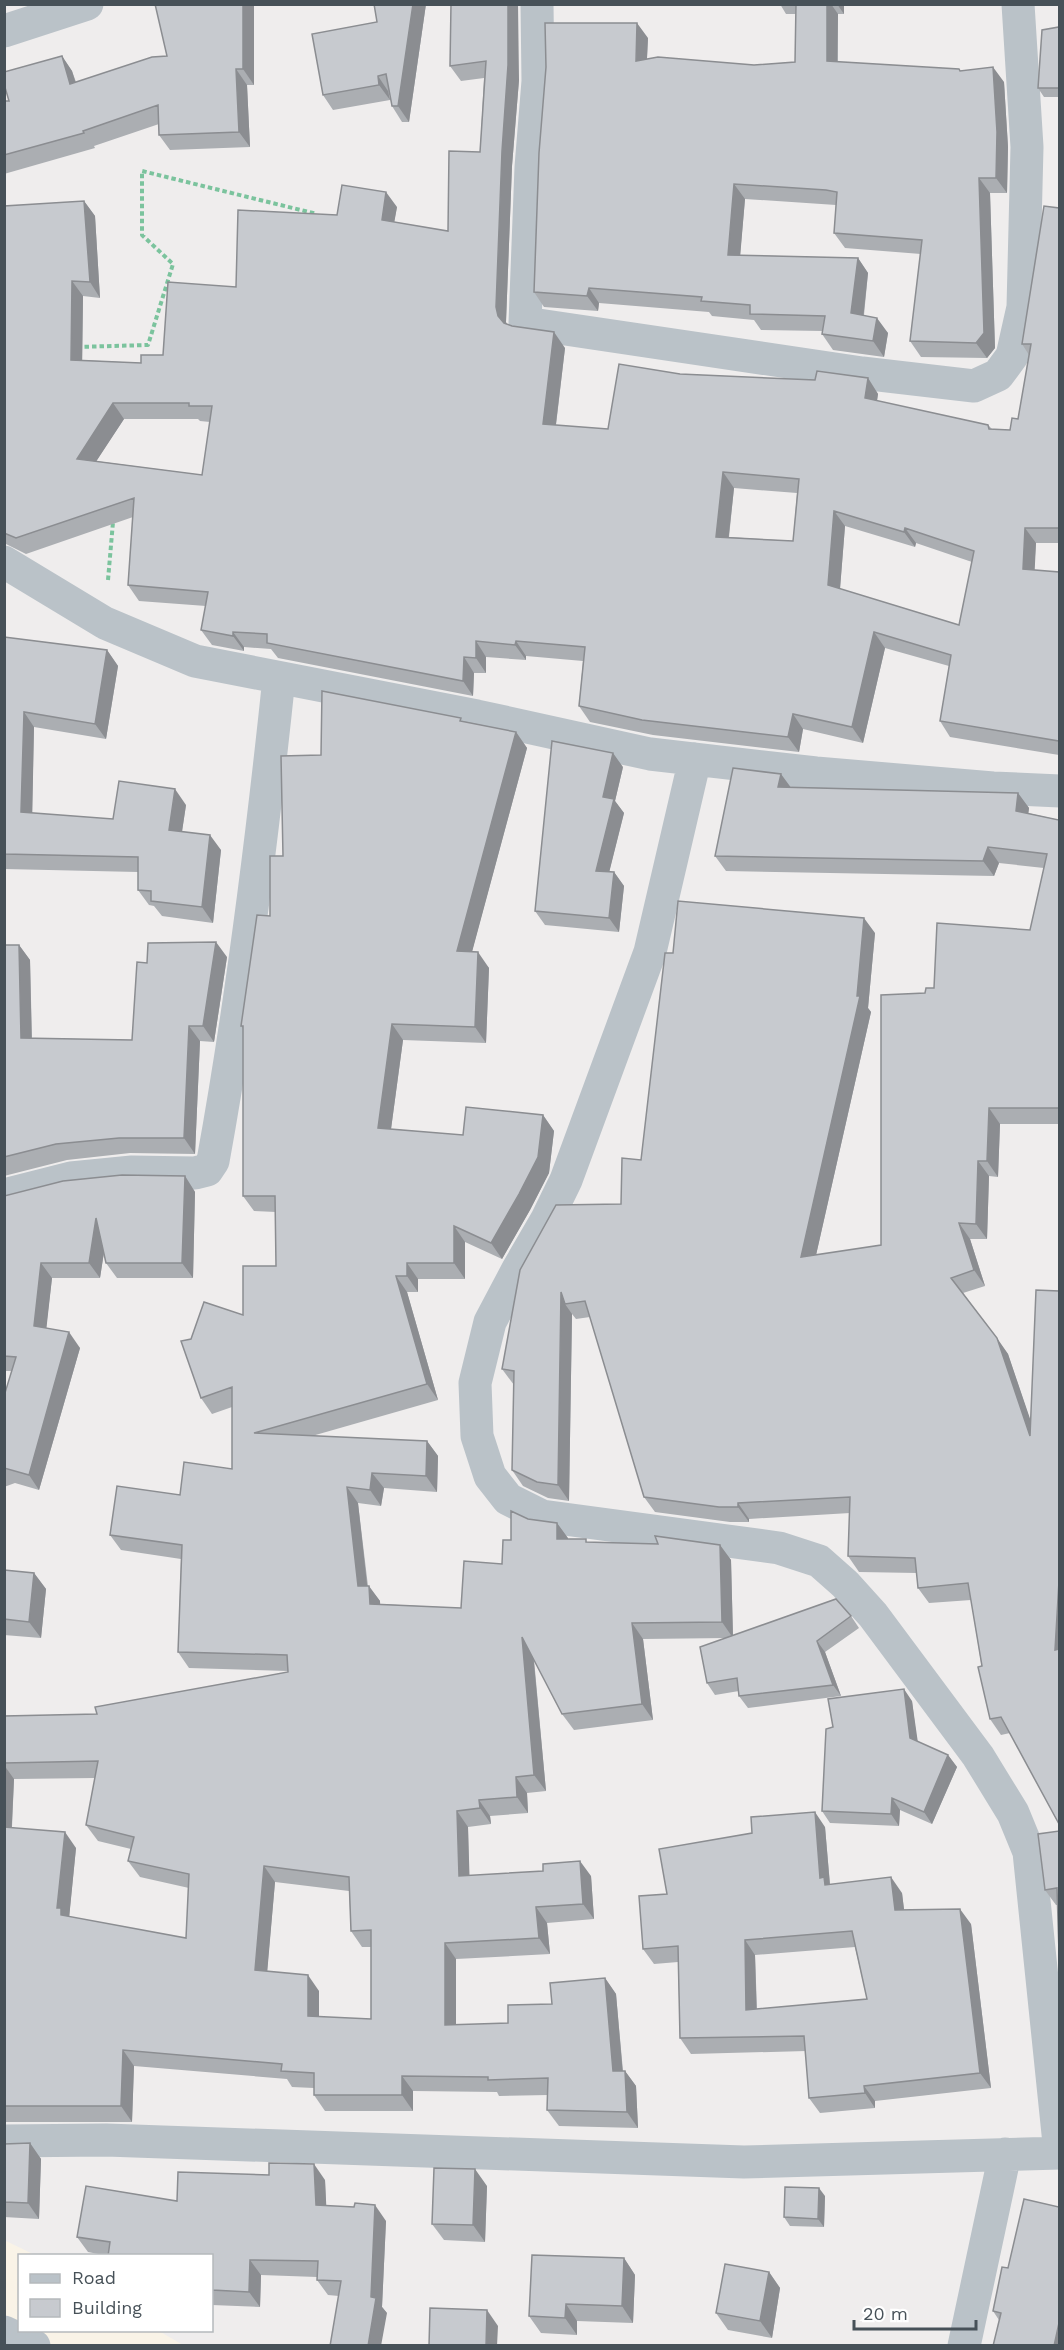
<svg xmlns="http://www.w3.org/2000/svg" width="1064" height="2350" font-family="'Work Sans',sans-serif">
<rect width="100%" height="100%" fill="#efeded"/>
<path fill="#f9f3e7" d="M4 2240 35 2255 20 2256V2330L159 2331 183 2345H5Z"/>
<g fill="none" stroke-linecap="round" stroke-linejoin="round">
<path stroke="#7bc39d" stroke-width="4" stroke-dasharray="4.5 3" stroke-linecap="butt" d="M77 347 148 345 173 264 142 235V171L317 214V219
M108 580 113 522"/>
<path stroke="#bac2c8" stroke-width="33" d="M537 4 538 81 531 167 525 323 862 373 974 386 998 375 1012 356 1023 307 1027 147 1018 4
M4 31 87 4
M4 562 105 623 195 661 477 716 650 754 816 773 993 788 1060 791
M695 759 650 952 566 1180 547 1219 518 1269 490 1322 475 1383 477 1436 490 1476 508 1499 542 1516 779 1548 819 1561 845 1584 873 1615 978 1756 1013 1813 1029 1852 1060 2153
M4 1195 71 1178 132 1172 195 1173 207 1170 213 1161C242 1002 262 840 279 678
M4 2141 106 2140 744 2162 1060 2153
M4 2332 34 2346
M964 2346 1005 2154"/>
</g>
<path fill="#abaeb2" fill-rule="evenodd" d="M254 4V85H247L250 147 170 150 159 135V124L94 146 95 148 4 174V101H9L62 56 72 71 76 82 167 56Z
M374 4H426L409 122H402L392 106 389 91 390 100 333 110 323 95 377 22Z
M451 4 519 80 512 166 506 322 507 324 565 348 556 425 608 429 680 374 815 380 868 378 878 394 877 401 988 425 992 429 1010 430 1018 419 1029 355 1022 344 1059 208V543H1036L1034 570 1059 572V755L950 737 940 721 949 666 885 648 863 743 803 729 799 752 653 735 590 722 579 706 583 661 526 656V660L486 657V673H474L473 696 278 658 271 649 244 647V651L212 645 201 630 206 606 139 601 128 585 133 517 26 554 4 543V206L84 201 95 216 100 298 83 296 82 360 141 363 163 355 236 287 337 215 397 207 394 222 448 231 480 152 484 78 461 81 450 66ZM124 419H198L200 421 210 422 202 475 96 461ZM734 488 797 493 793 541 729 537ZM845 526 915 547 916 543 972 562 959 625 840 589Z
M780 4H844V14H838V62L961 71 1004 82 1008 147 1007 193H990L995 348 987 358 921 357 910 341 921 254 845 248 834 233 836 205 745 199 740 255 858 258 868 273 864 315 888 333 884 357 833 350 822 334 823 331 761 330 754 320 712 316 709 312 599 303 598 311 544 307 534 292 648 38 647 59 754 65 795 62 796 14H786Z
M1059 27V97H1044L1038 88Z
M4 637 107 650 118 666 106 739 34 727 32 813 113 819 186 805 182 831 221 850 213 923 162 916 154 906 149 905 138 890V872L4 869Z
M463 721 516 732 527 748 472 951 489 968 486 1043 403 1040 391 1129 463 1135 543 1115 554 1131 549 1173 530 1210 502 1259 465 1242V1279H418V1292H407L438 1400 312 1436 427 1441 438 1456 437 1492 384 1488 381 1506 358 1503 368 1586 380 1601V1604L461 1608 502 1564 511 1540 528 1519 557 1523 568 1539 588 1542 720 1545 731 1560 733 1636 851 1616 859 1628 825 1652 841 1696 748 1708 739 1696V1691L715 1695 707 1683 727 1638 643 1639 653 1720 574 1730 562 1714 534 1659 546 1791 527 1793 528 1813 490 1816 491 1824 468 1827 469 1875 591 1876 594 1919 547 1923 550 1954 456 1959V2025L508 2023 552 2004 605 1978 616 1994 623 2071H625L636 2086 638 2128 559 2126 547 2110 548 2095 499 2096 497 2092 413 2091V2111H325L314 2095V2088L292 2087 287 2079 134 2066 132 2122H4V1716L97 1714 288 1672V1671L189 1668 178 1652 181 1559 121 1550 110 1535 180 1495 232 1469V1407L212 1414 201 1398 191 1339 243 1315 276 1266V1212L254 1211 243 1196V1029L241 1026 270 916 283 856 321 755ZM95 1778 86 1825 98 1841 131 1849 128 1861 140 1877 189 1888 186 1938 69 1917 76 1848 12 1827 14 1779ZM275 1882 349 1891 351 1931 362 1947H371V2019L319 2017V1991L267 1971Z
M623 767 615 801 624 813 609 872H614L624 886 619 932 545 925 535 911Z
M790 787 1018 793 1029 808 1028 813 1059 820V1124H1000L998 1177 989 1176 987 1239H970L985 1286 963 1293 1008 1354 1030 1420 1059 1291V1824L1010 1733 1001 1735 990 1719 971 1600 929 1603 918 1588 917 1573 859 1572 848 1556 850 1513 749 1519V1522H730L655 1512 644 1497 590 1317 576 1319 572 1314 569 1501 548 1498 523 1486 512 1470 514 1385 502 1369 621 1204 641 1160 673 953 875 933 868 1008 871 1012 816 1255 881 1245 925 993 1030 930 1044 868 999 863 994 876 726 871 715 856Z
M4 945H19L30 960 32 1038 132 1040 147 963 227 957 214 1042 200 1041 195 1154 130 1153 67 1160 4 1176Z
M185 1176 195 1192 193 1278H117L106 1263 104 1252 100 1278H52L46 1328 80 1348 39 1490 15 1483 4 1487V1396L12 1371H4V1196Z
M4 1570 34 1573 46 1589 41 1638 4 1635Z
M912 1701 917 1742 948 1755 957 1767 932 1824 900 1810 899 1826 830 1823 822 1811 833 1727Z
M825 1827 830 1884 902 1893 904 1910 971 1924 991 2088 875 2101V2108L820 2113 809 2098 806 2051 691 2054 680 2038 678 1962 654 1964 643 1949 667 1894ZM855 1947 867 1999 757 2009 755 1955Z
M1059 1831V1954L1058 1905H1056L1045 1890Z
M30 2143 41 2159 39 2219 4 2217V2144Z
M325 2180 326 2205 386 2221 382 2307 387 2313 339 2296 328 2295 317 2280V2277L261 2275 260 2307 212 2305V2256H108L88 2252 77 2237 177 2201Z
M487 2186 485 2242 444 2240 432 2224Z
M825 2196 824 2227 790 2226 784 2217Z
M1059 2207 999 2320 993 2311 1008 2268Z
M624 2258 635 2275 633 2323 577 2321V2335L541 2333 529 2316Z
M769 2272 780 2288 772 2338 728 2330 716 2313Z"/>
<path fill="#8b8d91" d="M243 4H254V85L243 69Z
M413 4H426L409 122 398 106Z
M508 4H518L519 80 512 166 506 322 508 332 498 316 496 307Z
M827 4H831L838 14 837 76 827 61Z
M837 4H844V14Z
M637 23 648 38 646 76 636 61Z
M62 56 72 71 81 100 70 84Z
M993 67 1004 82 1008 147 1007 193 996 178Z
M236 69 247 85 250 147 239 132Z
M378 76 388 91 390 100 379 85Z
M979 178 990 193 995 348 987 358 976 343Z
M734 184 745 199 739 270 728 255Z
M386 192 397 207 392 235 382 220Z
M84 201 95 216 100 298 90 282Z
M858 258 868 273 862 329 851 313Z
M72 281 83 296 82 375 71 360Z
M589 288 599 303 598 311 587 296Z
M877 318 888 333 884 357 873 341Z
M554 332 565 348 554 440 543 424Z
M868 378 878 394 875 413 865 398Z
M113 403 124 419 88 474 77 459Z
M723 472 734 488 727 552 716 537Z
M834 511 845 526 839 601 828 585Z
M905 528 916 543 915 547 904 532Z
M1025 528 1036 543 1034 584 1023 569Z
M233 632 244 647V651L233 636Z
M874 632 885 648 863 743 852 727Z
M476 641 486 657V673L476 658Z
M516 641 526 656V660L515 645Z
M107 650 118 666 106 739 95 724Z
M464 657 474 673 473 696 463 681Z
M24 712 34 727 32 827 21 812Z
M793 714 803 729 799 752 788 737Z
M516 732 527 748 468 967 457 951Z
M613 753 623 767 615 801 624 813 606 885 596 871 603 797Z
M781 774 792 789 778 787Z
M175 789 186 805 180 845 169 830Z
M1018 793 1029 808 1027 826 1016 811Z
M210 835 221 850 213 923 202 907Z
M988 847 999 863 994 876 983 861Z
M614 872 624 886 619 932 609 918Z
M864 918 875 933 868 1008 871 1012 812 1273 801 1257 857 996Z
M216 942 227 957 214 1042 203 1026Z
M19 945 30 960 32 1053 21 1038Z
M478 952 489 968 486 1043 475 1027Z
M392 1024 403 1040 389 1144 378 1128Z
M189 1026 200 1041 195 1154 184 1138Z
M989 1108 1000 1124 998 1177 987 1161Z
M543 1115 554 1131 549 1173 530 1210 502 1259 491 1243Z
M978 1161 989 1176 987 1239 976 1224Z
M185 1176 195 1192 193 1278 182 1263Z
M96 1218 107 1233 100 1278 89 1263Z
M959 1223 970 1239 985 1286 974 1270Z
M454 1226 465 1242V1279L454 1263Z
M41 1263 52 1278 45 1341 34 1326Z
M407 1263 418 1279V1292L407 1276Z
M396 1276 407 1292 438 1400 427 1384Z
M561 1292 565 1304 572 1314 569 1501 558 1485Z
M69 1332 80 1348 39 1490 29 1475Z
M997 1338 1008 1354 1041 1451 1030 1436Z
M427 1441 438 1456 437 1492 426 1476Z
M372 1473 384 1488 381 1506 370 1490Z
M347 1487 358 1503 369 1602 358 1586Z
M738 1503 749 1519V1522L738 1507Z
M557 1523 568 1538V1555L557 1539Z
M720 1545 731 1560 733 1638 722 1622Z
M34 1573 46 1589 41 1638 29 1622Z
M1059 1581V1656L1055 1650Z
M369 1586 380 1601 381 1619 370 1604Z
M632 1623 643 1639 653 1720 642 1704Z
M522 1637 533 1653 546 1791 534 1775Z
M817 1641 825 1652 841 1696 833 1685Z
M904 1689 912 1701 919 1750 910 1738Z
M948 1755 957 1767 932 1824 924 1812Z
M4 1765 14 1779 11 1842 4 1833Z
M516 1777 527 1793 528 1813 517 1797Z
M892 1798 900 1810 899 1826 891 1814Z
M479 1800 490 1816 491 1824 480 1808Z
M457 1811 468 1827 470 1892 459 1876Z
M815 1812 825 1827 830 1886 836 1900 820 1878Z
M65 1832 76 1848 69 1919 61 1915 57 1908Z
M580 1861 591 1876 594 1919 583 1904Z
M264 1866 275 1882 266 1986 255 1970Z
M891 1877 902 1893 906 1925 895 1910Z
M536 1907 547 1923 550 1954 539 1938Z
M960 1909 971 1924 991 2088 980 2073Z
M745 1940 755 1955 757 2025 746 2010Z
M445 1943 456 1959V2041L445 2025Z
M308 1975 319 1991V2032L308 2016Z
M605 1978 616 1994 624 2087 613 2071Z
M123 2050 134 2066 132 2122 121 2106Z
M625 2071 636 2086 638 2128 627 2112Z
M402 2076 413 2091V2111L402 2095Z
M864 2086 875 2101V2108L865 2093Z
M30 2143 41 2159 39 2219 28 2203Z
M314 2164 325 2180 327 2220 316 2205Z
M475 2169 487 2186 485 2242 473 2225Z
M819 2188 825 2196 824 2227 818 2219Z
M375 2205 386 2221 382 2307 387 2313 381 2346H368L371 2297Z
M624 2258 635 2275 633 2323 622 2306Z
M250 2260 261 2275 260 2307 249 2292Z
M769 2272 780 2288 772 2338 760 2321Z
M566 2304 577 2321V2335L565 2318Z
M487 2310 498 2326 497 2346H486Z
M1059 2323V2346H1054Z"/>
<path fill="#c7cacf" stroke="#8b8d91" stroke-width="1.5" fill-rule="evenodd" d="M155 4H243V69H236L239 132 159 135 158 105 83 131 84 133 4 155V101H9L4 84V72L62 56 70 84 152 57 167 56Z
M374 4H413L398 106H392L386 74 378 76 379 85 323 95 312 34 377 22Z
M451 4H508V65L502 151 496 307 498 316 504 323 512 326 554 332 543 424 608 429 619 364 680 374 815 380 817 371 868 378 865 398 988 425 989 429 1010 430 1012 418 1018 419 1031 344H1022L1044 206 1059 208V528H1025L1023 569 1059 572V741L940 721 951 655 874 632 852 727 793 714 788 737 642 720 579 706 585 647 516 641 515 645 476 641V658L464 657 463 681 267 643V634L233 632V636L201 630 208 592 128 585 134 498 16 538 4 533V206L84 201 90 282 72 281 71 360 141 363V355H163L168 282 236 287 238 210 337 215 342 185 386 192 382 220 448 231 449 151 480 152 486 61 450 66ZM113 403H189V406H212L202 475 77 459ZM723 472 799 479 793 541 716 537ZM834 511 904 532 905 528 974 551 959 625 828 585Z
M796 4H827V61L959 69 960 71 993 67 997 132 996 178H979L984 333 976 343 910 341 922 240 834 233 837 192 826 190 734 184 728 255 858 258 851 313 877 318 873 341 822 334 825 316 750 314V305L701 301 702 297 589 288 587 296 534 292 539 153 546 67 545 23H637L636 61 658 57 754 65 795 62Z
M1059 27V88H1038L1042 30Z
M4 637 107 650 95 724 24 712 21 812 113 819 119 781 175 789 169 830 210 835 202 907 151 901V891L138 890V857L4 854Z
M322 691 461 718 460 721 516 732 457 951 478 952 475 1027 392 1024 378 1128 463 1135 466 1107 543 1115 538 1157 519 1194 491 1243 454 1226V1263H407V1276H396L427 1384 254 1433 427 1441 426 1476 372 1473 370 1490 347 1487 358 1586H369L370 1604 461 1608 464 1561 502 1564 503 1540H511V1511L528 1519 557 1523V1539H586V1542L658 1544 655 1536 720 1545 722 1622 632 1623 642 1704 562 1714 522 1637 534 1775 516 1777 517 1797 479 1800 480 1808 457 1811 459 1876 543 1871V1864L580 1861 583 1904 536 1907 539 1938 445 1943V2025L508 2023V2005L552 2004 550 1983 605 1978 613 2071H625L627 2112 547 2110 548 2078 488 2080V2077L402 2076V2095H314V2073L281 2071 282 2064 123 2050 121 2106H4V1827L65 1832 57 1908H61V1915L186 1938 189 1874 128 1861 134 1837 86 1825 98 1761 4 1763V1716L97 1714 95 1707 288 1672 287 1655 178 1652 182 1545 110 1535 117 1486 180 1495 184 1462 232 1469V1387L201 1398 181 1341 191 1339 204 1302 243 1315V1266H276L275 1196H243V1026H241L257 915 270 916V856H283L281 756 321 755ZM264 1866 349 1877 351 1931 371 1930V2019L308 2016V1975L255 1970Z
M552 741 613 753 603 797 614 799 596 871 614 872 609 918 535 911Z
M733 768 781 774 778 787 1018 793 1016 811 1059 820V1108H989L987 1161H978L976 1224 959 1223 974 1270 951 1278 997 1338 1030 1436 1036 1290 1059 1291V1581L1055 1650 1059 1649V1824L1001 1717 990 1719 978 1667 982 1666 968 1583 918 1588 915 1558 848 1556 850 1497 738 1503V1507H719L644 1497 585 1301 565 1304 561 1292 558 1485 537 1482 512 1470 514 1371 502 1369 520 1270 556 1205 621 1204 622 1158 641 1160 665 953H673L678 901 864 918 857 996H860L801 1257 881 1245V995L925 993 926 988H934L937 923 1030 930 1047 854 988 847 983 861 715 856Z
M216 942 203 1026H189L184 1138H119L56 1144 4 1157V945H19L21 1038 132 1040 137 962 147 963 148 943Z
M122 1175 185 1176 182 1263H106L96 1218 89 1263H41L34 1326 69 1332 29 1475 4 1468V1396L16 1357 4 1356V1196L63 1181Z
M4 1570 34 1573 29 1622 4 1619Z
M836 1599 851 1616 817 1641 833 1685 739 1696 737 1678 707 1683 700 1647Z
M904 1689 910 1738 948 1755 924 1812 892 1798 891 1814 822 1811 826 1729 833 1727 828 1699Z
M815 1812 820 1878 824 1877 825 1885 891 1877 895 1910 960 1909 980 2073 864 2086 865 2093 809 2098 804 2036 680 2038 678 1946 643 1949 639 1896 667 1894 659 1849 752 1833 751 1817ZM852 1931 867 1999 746 2010 745 1940Z
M1059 1831V1953L1057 1888 1045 1890 1038 1834Z
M30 2143 28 2203 4 2202V2144Z
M269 2163 314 2164 316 2205 354 2207 355 2203 375 2205 371 2297 376 2298 368 2346H330L341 2281 317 2280 318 2261 250 2260 249 2292 212 2290V2256H108L110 2242 77 2237 86 2186 177 2201 178 2172 269 2175Z
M434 2168 475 2169 473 2225 432 2224Z
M785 2187 819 2188 818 2219 784 2217Z
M1024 2199 1059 2207V2323L1054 2346H993L1001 2313 993 2311 1002 2267 1008 2268Z
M532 2255 624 2258 622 2306 566 2304 565 2318 529 2316Z
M725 2264 769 2272 760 2321 716 2313Z
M430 2308 487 2310 486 2346H429Z"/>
<rect width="1064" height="2350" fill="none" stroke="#475158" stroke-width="12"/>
<rect x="18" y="2254" width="195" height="78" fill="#ffffff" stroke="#b5b9bc" stroke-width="1.5"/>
<rect x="30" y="2274" width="30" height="9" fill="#bac2c8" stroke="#b5b9bc" stroke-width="1.5"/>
<text x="72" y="2284" font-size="18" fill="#475158">Road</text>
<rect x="30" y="2299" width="30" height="18" fill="#c7cacf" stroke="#b5b9bc" stroke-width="1.5"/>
<text x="72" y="2314" font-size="18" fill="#475158">Building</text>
<path d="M854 2320v9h122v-9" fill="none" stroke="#475158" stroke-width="3"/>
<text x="863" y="2320" font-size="18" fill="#475158" stroke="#ffffff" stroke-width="4.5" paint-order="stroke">20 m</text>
</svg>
